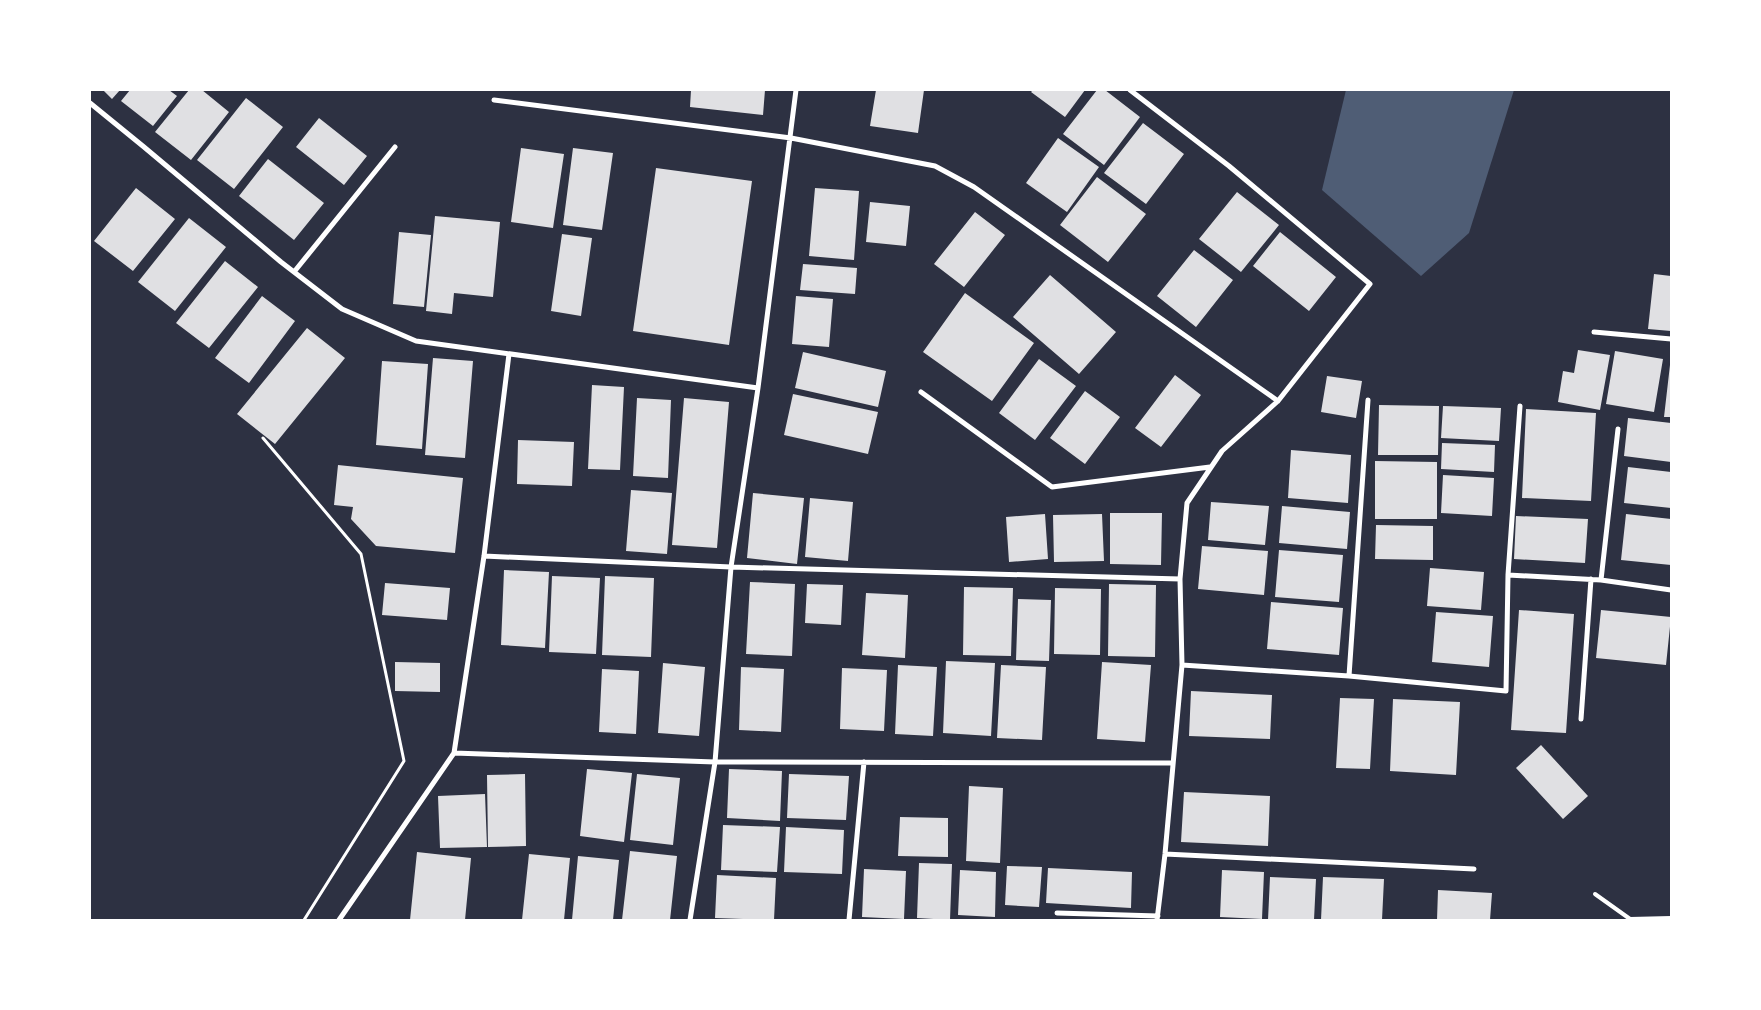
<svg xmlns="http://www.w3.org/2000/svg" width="1761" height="1010" font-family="'Noto Sans',sans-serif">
<rect width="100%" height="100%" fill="#2d3142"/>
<path fill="#4f5d75" d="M1346 90H1514L1469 233 1421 276 1322 190Z"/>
<path fill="#e0e0e3" d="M103 90H120L112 99Z
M130 90H169L177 96 153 126 121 101Z
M189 90H202L229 112 191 160 155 132Z
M691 90H765L763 115 690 107Z
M876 90H924L918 133 870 126Z
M1033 90H1085L1065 117 1031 92Z
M1097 90H1105L1140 117 1104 165 1063 134Z
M246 98 283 127 234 189 197 160Z
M319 118 367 156 344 185 296 147Z
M1143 123 1184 154 1146 204 1104 173Z
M1058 138 1099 167 1067 212 1026 183Z
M521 148 564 154 553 228 511 222Z
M573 148 613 153 602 230 563 225Z
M268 159 324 203 294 240 239 196Z
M656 168 752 181 729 345 633 331Z
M1097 177 1146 214 1108 262 1060 225Z
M136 188 175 219 133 271 94 241Z
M815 188 859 191 854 260 809 256Z
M1237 192 1279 225 1241 272 1199 239Z
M870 202 910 206 906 246 866 242Z
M975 212 1005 235 964 287 934 264Z
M435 216 500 222 493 297 454 293 452 314 426 311Z
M189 218 226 247 175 311 138 282Z
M399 232 431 235 424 307 393 304Z
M1280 232 1336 277 1309 311 1253 266Z
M562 234 592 238 581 316 551 311Z
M1194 250 1233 280 1196 327 1157 296Z
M225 261 258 287 209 348 176 323Z
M803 264 857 268 855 294 800 290Z
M1654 274 1671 276V331L1648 329Z
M1050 275 1116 332 1079 374 1013 317Z
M965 293 1034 343 992 401 923 352Z
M262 296 295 321 249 383 215 358Z
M796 296 833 299 829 347 792 344Z
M307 328 345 358 275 444 237 414Z
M1578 350 1610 355 1600 410 1558 402 1563 371 1574 373Z
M1615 351 1663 359 1654 412 1606 404Z
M803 352 886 371 878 407 795 388Z
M433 358 473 361 465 458 425 455Z
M1039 359 1076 386 1035 440 999 413Z
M382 361 428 364 422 449 376 445Z
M1670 365H1671V417H1664Z
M1175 375 1201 395 1161 447 1135 428Z
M1327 376 1362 381 1356 418 1321 412Z
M592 385 624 387 620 470 588 469Z
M1085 391 1120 417 1085 464 1050 438Z
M793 394 878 412 868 454 784 435Z
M637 398 671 400 668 478 633 476Z
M684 398 729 402 717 548 672 545Z
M1379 405 1439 406 1438 455H1378Z
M1443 406 1501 408 1499 441 1441 438Z
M1526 409 1596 413 1591 501 1522 498Z
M1628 418 1671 423V462L1624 456Z
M518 440 574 442 572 486 517 484Z
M1442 443 1495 445 1494 472 1441 469Z
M1291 450 1351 455 1348 503 1288 498Z
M1375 461 1437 462V519H1375Z
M338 465 463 478 455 553 376 546 351 519 353 507 334 505Z
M1628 467 1671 472V508L1624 503Z
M1443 475 1494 478 1492 516 1441 513Z
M631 490 672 493 667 554 626 551Z
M753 493 804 498 797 564 747 558Z
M810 498 853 502 848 561 805 557Z
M1211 502 1269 506 1265 545 1208 540Z
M1282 506 1350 512 1347 549 1279 543Z
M1110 513H1162L1161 565 1110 564Z
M1045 514 1048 559 1009 562 1006 517Z
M1102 514 1104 561 1054 562 1053 515Z
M1626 514 1671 519V565L1621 560Z
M1516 516 1588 519 1585 563 1514 559Z
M1376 525 1433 526V560L1375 559Z
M1202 546 1268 551 1264 595 1198 589Z
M1279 550 1343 555 1339 602 1275 597Z
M1430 568 1484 572 1481 610 1427 606Z
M504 570 549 572 545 648 501 645Z
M552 576 600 578 596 654 549 652Z
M605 576 654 578 651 657 602 655Z
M750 582 795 584 792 656 746 654Z
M385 583 450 588 447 620 382 615Z
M807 584 843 585 841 625 805 623Z
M1109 584 1156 585 1155 657 1108 656Z
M964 587 1013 588 1011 656 963 655Z
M1055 588 1101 589 1100 655 1054 654Z
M866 593 908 595 905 658 862 655Z
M1018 599 1051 600 1049 661 1016 660Z
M1271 602 1343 608 1339 655 1267 649Z
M1519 610 1574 614 1566 733 1511 730Z
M1601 610 1671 617 1666 665 1596 658Z
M1436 612 1493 616 1489 667 1432 662Z
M946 661 995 663 991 736 943 733Z
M395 662 440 663V692L395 691Z
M1102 662 1151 665 1145 742 1097 739Z
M663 663 705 667 699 736 658 733Z
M898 665 937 667 933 736 895 734Z
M1001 665 1046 667 1042 740 997 738Z
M741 667 784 669 781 732 739 730Z
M842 668 887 670 884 731 840 729Z
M602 669 639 671 636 734 599 732Z
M1191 691 1272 695 1270 739 1189 736Z
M1340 698 1374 699 1370 769 1336 768Z
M1393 699 1460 702 1456 775 1390 771Z
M1541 745 1588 796 1563 819 1516 768Z
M587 769 632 773 624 842 580 836Z
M729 769 782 771 780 821 727 818Z
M525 774 526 846 488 847 487 775Z
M637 774 680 778 673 845 630 840Z
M789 774 849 776 846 820 787 818Z
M969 786 1003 788 1000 863 966 861Z
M1184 792 1270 796 1268 846 1181 842Z
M485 794 487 847 440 848 438 796Z
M900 817 948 818V857L898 856Z
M723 825 780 827 777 872 721 870Z
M786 827 844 830 842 874 784 872Z
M630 851 677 856 670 920H622Z
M417 852 471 858 465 920H410Z
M529 854 570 858 564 920H522Z
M578 856 619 860 613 920H572Z
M919 863 952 864 950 920 917 918Z
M1007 866 1042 867 1039 907 1005 905Z
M1048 868 1132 872 1131 908 1046 903Z
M864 869 906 871 904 919 862 917Z
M960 870 996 872 995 917 958 915Z
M1222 870 1264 872 1262 919 1220 917Z
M717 875 776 878 774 920 715 918Z
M1270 877 1316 879 1314 920H1268Z
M1323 877 1384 879 1382 920H1321Z
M1438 890 1492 893 1490 920H1437Z"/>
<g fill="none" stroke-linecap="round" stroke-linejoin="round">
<path stroke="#fff" stroke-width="3" d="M263 438 361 554 404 761 304 920"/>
<path stroke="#fff" stroke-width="4" d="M1595 894 1630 919 1671 918"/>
<path stroke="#fff" stroke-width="5" d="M1130 90 1229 166 1370 284 1278 401 1222 451 1187 503 1180 579 1182 665 1165 854 1157 920
M494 100 791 138 935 166 974 187 1278 401
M90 103 144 147 281 262 342 309 416 341 758 388
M294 272 395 147
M1594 332 1671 339
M921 392 1052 487 1210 467
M484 556 731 567 1180 579
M1508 575 1601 580 1671 590
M1601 580 1618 429
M1182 665 1349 676 1506 691 1508 575 1520 406
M1349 676 1368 400
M1581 719 1591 579
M454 753 715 762 1172 763
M1165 854 1474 869
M1057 913 1158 916
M339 920 454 753 484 556 509 354
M690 920 715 762 731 567 758 388 796 90
M849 920 864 762"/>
</g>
<rect width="1761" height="1010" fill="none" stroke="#ffffff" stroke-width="182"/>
</svg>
